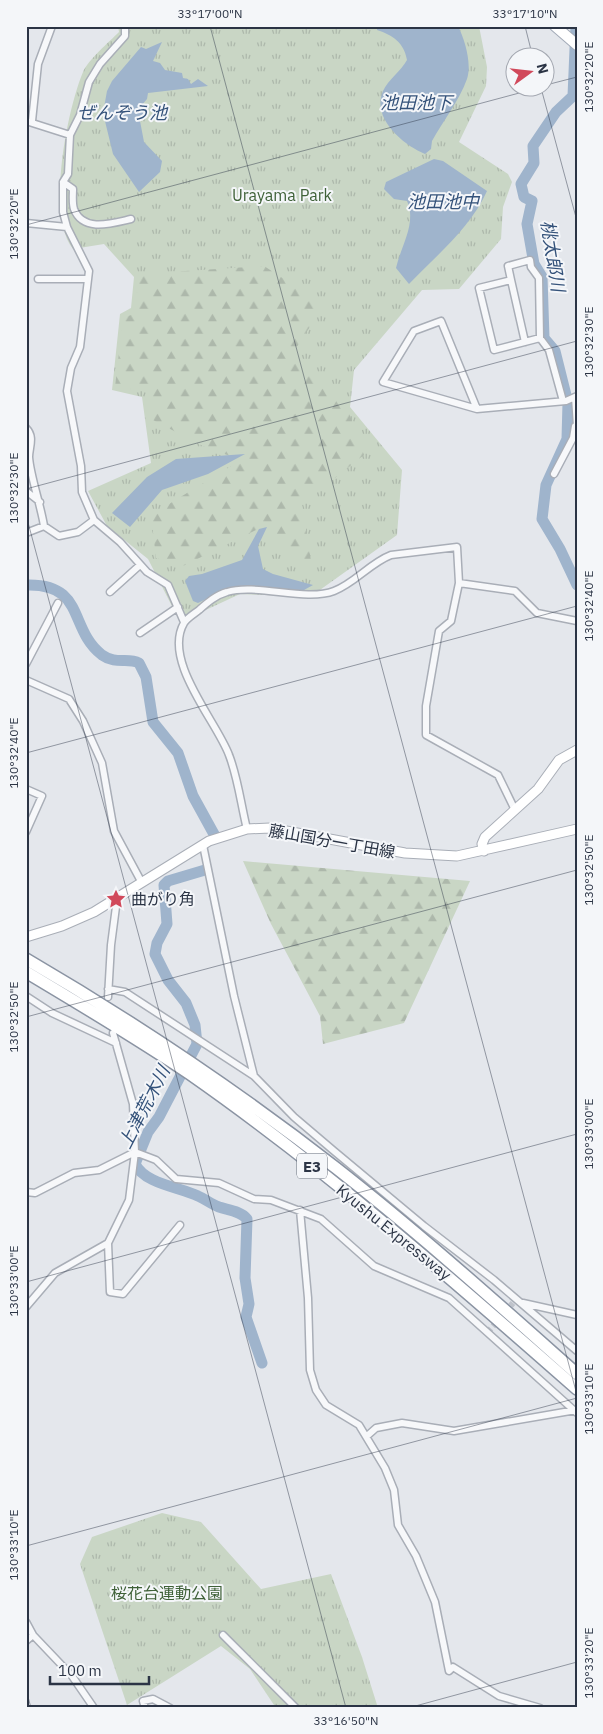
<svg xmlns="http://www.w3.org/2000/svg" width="603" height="1734" font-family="'IBM Plex Sans','Noto Sans JP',sans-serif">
<defs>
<pattern id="grass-tufts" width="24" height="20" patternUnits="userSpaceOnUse" patternTransform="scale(1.25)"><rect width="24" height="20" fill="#c9d6c5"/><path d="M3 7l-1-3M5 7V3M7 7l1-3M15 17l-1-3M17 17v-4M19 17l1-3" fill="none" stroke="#adb8ab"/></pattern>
<pattern id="forest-firs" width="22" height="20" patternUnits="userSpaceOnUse" patternTransform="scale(1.25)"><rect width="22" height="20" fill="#c9d6c5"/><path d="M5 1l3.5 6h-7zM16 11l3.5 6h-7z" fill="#adb8ab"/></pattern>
</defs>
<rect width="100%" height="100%" fill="#e4e7ec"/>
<path fill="url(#grass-tufts)" d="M118 26H479L487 67 486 86 459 142 508 174 512 182 503 207 501 239 459 289 422 290 354 370 350 407 402 470 397 535 310 597 240 594 180 622 148 559 107 526 88 491 151 463 142 397 112 390 120 314 131 308 134 277 104 244 73 249C46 216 67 110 83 72 88 60 109 42 119 32Z
M162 1513 201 1522 261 1589 331 1574 362 1657 378 1708H276L250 1669 221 1646 127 1705 80 1564 92 1537Z"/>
<path fill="url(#forest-firs)" d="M264 266 324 305 291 356 344 399 364 455 302 504 314 580 258 529 183 566 156 558 151 515 241 460 203 446 149 418 152 392 115 387 123 318 136 313 138 274Z
M243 861 470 881 404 1023 323 1044 320 1016 271 924Z"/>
<path fill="#9fb4cc" d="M377 26H458C465 40 472 64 467 79 459 101 443 121 432 141L431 149 425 154C403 145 371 118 383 91 388 80 401 71 407 60 404 43 393 35 377 30Z
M162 42 153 61 160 63 165 70 182 73 183 78 188 79 191 84 198 79 208 86 148 93 147 99 141 106 144 113 140 121 144 142 162 161 160 172 139 192 113 154 103 113 107 91 112 81 141 47 146 49Z
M434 159 443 161 487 191C471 227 437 255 409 284L396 268C401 246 417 223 407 201L394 199 384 189 386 182Z
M245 454 208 474 162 490 130 527 112 513 147 477 176 459Z
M267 527 258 546 263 569 273 574 313 585 304 590H225L198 603 193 601 185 581 189 576 202 574 242 560 259 529Z"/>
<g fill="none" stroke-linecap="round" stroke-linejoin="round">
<path stroke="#9fb4cc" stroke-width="11" d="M576 26 573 96 556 112 533 146 534 163 521 184 524 197 532 201 527 224 534 264 542 277 544 338 555 351 568 403 567 439 546 485 542 519 560 549 577 585
M26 585C86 583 68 629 102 655 116 665 128 657 139 663L146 677 153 722 178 753 193 796 215 836
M205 870 168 881 164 885 167 924 157 943 155 954 168 980 186 1003 195 1025 197 1044 159 1117 148 1132 135 1164C145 1184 179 1187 198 1196 205 1199 211 1204 219 1207 228 1210 241 1211 247 1219L245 1278 249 1304 246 1317 262 1363"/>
<path stroke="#bfc3cb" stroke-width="6" stroke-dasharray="6 3" stroke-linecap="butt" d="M487 1333 513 1303"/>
<defs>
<path id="street" d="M125 26V36L100 64 89 82 80 115 70 135 68 174 63 182V212L67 227 89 271 80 347 71 368 67 391 81 466 82 492 94 520 120 542 147 572 168 585 184 622
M26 121 70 135
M32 121 38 64 52 26
M63 182 73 189C73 195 72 203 74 209 83 233 113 223 131 219
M26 223 67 227
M38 279H88
M511 280 508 266 530 260 531 267 539 278 540 338
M441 321 477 409 383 382 414 331Z
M525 342 511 280 479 288 494 350 540 338 549 350 563 401
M575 397 577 426
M477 409 566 401 577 396
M26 428C35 437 29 447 29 457 30 475 41 506 44 526L59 536 78 532 94 520
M554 474 573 438 575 426
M26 491 40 502
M26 533 44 526
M110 592 140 565
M140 633 178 607
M26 664 58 603
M26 680 69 699 83 721 102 763 114 831 142 883
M26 789 42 796 26 832
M515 810 498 775 426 735V706L439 631 451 621 459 583 515 591 537 613 577 621
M247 829C241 805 238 778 229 755 217 722 162 661 184 623 187 618 194 614 199 610 207 603 216 595 227 592 257 583 305 602 334 591 355 583 370 563 391 555L457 547 459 583
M203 845 234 996 254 1076
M108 989 125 992 254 1076 294 1117 334 1151 424 1226 494 1280 577 1351
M26 996 52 1013 116 1043
M108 997 111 945 117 899
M113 1033 133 1104 135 1152 129 1200 108 1243 110 1292 123 1294 180 1225
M26 1192 35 1193 74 1173 99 1170 135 1152 156 1160 176 1179 219 1183 254 1199 271 1200 321 1219 374 1266 449 1298 577 1413
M300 1210 308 1298 310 1370 316 1390 326 1405 359 1425 385 1468 394 1490 398 1525 416 1556 435 1602 449 1671 453 1667 499 1696 540 1708
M523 1303 577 1315
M26 1307 55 1273 108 1243
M367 1436 376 1428 402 1423 454 1431 576 1410
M26 1622 33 1635 72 1676 94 1708
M223 1635 296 1708
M26 1641 33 1635
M145 1708 143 1701 153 1699 170 1708"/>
<path id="secondary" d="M484 851 482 844 485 837 538 789 559 760 577 750
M26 937 62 926 94 912 209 841 247 829 270 828 405 853 457 856 577 829"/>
<path id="primary" d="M555 26 577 45"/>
<path id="highway" d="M26 959C134 1022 237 1091 336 1168 419 1233 498 1304 577 1374
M26 972C81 1005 137 1038 190 1074 326 1169 452 1279 577 1389"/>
</defs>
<use href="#street" stroke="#a9aeb7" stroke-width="9"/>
<use href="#secondary" stroke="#a9aeb7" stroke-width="11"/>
<use href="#primary" stroke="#a3abb8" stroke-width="12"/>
<use href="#highway" stroke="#8b94a3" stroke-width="14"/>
<use href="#street" stroke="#f7f8fa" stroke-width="6"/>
<use href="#secondary" stroke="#fff" stroke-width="9"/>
<use href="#primary" stroke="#fff" stroke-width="10"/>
<use href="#highway" stroke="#fff" stroke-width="11"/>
</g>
<path fill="none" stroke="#2b3445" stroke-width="1" stroke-opacity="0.45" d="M210 26 577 1395M525 26 533 58M546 85 577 77M541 88 577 221M26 225 538 88M26 489 577 341M26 515 346 1708M26 753 577 606M26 1017 577 870M26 1282 577 1134M26 1546 577 1398M26 1689 31 1708M408 1708 577 1662"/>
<defs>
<symbol id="sight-bare" viewBox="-9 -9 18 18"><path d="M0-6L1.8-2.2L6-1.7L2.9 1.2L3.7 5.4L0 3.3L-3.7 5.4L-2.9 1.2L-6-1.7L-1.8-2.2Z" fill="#d1495b" stroke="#f4f6f9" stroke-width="2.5" paint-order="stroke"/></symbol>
</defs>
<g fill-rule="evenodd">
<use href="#sight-bare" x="102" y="885" width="28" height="28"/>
</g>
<g text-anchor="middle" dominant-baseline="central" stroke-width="4" stroke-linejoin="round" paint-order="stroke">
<rect fill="#f4f6f9" stroke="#676e7b" stroke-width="1" x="297" y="1153.5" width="30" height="25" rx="4"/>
<g font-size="15" font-weight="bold" fill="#2b3445">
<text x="312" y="1166">E3</text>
</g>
<g font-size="16" fill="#3f6138" stroke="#f4f6f9">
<text x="282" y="195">Urayama Park</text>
<text x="167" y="1593">桜花台運動公園</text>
</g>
<g font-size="16" fill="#2b3445" stroke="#f4f6f9">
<text transform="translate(332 841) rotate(10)">藤山国分一丁田線</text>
<text transform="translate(394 1232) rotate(39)">Kyushu Expressway</text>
</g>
<g font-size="16" fill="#2b3445" stroke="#f4f6f9" text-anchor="start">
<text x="131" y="899">曲がり角</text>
</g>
<g font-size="18" font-style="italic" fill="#34527a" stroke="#f4f6f9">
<text x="416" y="102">池田池下</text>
<text x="122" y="112">ぜんぞう池</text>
<text x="443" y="201">池田池中</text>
<text transform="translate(553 256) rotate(81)">桃太郎川</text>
<text transform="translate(144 1107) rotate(-63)">上津荒木川</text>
</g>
</g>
<rect width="603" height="1734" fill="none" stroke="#f4f6f9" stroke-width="55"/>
<g transform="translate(530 72) rotate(75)"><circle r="24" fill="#f4f6f9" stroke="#a4a8b1"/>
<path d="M0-4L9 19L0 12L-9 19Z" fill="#d1495b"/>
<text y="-8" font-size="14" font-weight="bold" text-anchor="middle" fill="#2b3445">N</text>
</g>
<path d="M50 1676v8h99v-8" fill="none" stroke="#2b3445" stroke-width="2.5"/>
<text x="58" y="1676" font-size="15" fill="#2b3445" stroke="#f4f6f9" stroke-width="4" paint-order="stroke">100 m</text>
<rect x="28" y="28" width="548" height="1678" fill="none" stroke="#2b3445" stroke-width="2"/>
<g font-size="12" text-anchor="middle" fill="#2b3445">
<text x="210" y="18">33°17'00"N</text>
<text x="525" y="18">33°17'10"N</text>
<text transform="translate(589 77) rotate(-90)" y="4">130°32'20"E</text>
<text transform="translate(14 224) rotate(-90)" y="4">130°32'20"E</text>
<text transform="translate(589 342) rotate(-90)" y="4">130°32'30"E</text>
<text transform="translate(14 488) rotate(-90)" y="4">130°32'30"E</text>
<text transform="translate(589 606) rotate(-90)" y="4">130°32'40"E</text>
<text transform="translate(14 753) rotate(-90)" y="4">130°32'40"E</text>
<text transform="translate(589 870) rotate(-90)" y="4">130°32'50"E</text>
<text transform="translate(14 1017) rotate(-90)" y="4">130°32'50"E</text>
<text transform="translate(589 1134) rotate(-90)" y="4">130°33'00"E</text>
<text transform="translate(14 1281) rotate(-90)" y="4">130°33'00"E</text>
<text transform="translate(589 1399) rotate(-90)" y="4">130°33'10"E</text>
<text transform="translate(14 1545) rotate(-90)" y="4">130°33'10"E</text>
<text transform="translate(589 1663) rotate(-90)" y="4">130°33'20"E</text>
<text x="346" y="1725">33°16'50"N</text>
</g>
</svg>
